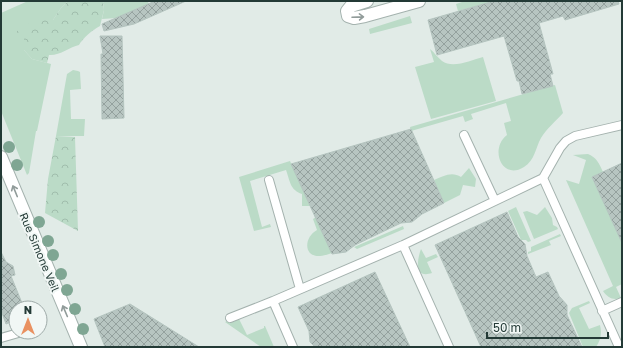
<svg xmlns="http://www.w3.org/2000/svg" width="623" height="348" font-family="'Golos Text',sans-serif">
<defs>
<pattern id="forest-crowns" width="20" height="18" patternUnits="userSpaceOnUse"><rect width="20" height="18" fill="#bbdbc7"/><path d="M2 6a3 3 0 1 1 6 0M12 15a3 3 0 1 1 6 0" fill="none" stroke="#a0bdac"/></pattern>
<pattern id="building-cross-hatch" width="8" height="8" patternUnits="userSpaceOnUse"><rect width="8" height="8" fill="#b7c5c1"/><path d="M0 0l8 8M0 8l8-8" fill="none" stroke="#94a19e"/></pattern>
</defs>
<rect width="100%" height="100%" fill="#e1ebe7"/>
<path fill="#bbdbc7" d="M28 1H68L61 8 53 20 24 36V50L32 59 51 64 37 131H36L29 173 27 175 1 111V13Z
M103 1H150L148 2 149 4 117 18 102 19 104 10Z
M465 1H494L458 11 456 4Z
M410 16 412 23 370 34 369 29Z
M430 49C434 52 437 57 442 61 453 69 471 60 483 57L496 101 431 119 415 67 434 62Z
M73 70 78 71 80 72 81 89 70 90 71 119H85L84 136H56L67 74Z
M555 85 563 113C556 121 546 129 541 138 535 149 535 160 524 167 502 181 489 149 507 135L504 123 511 121 506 103 471 114 473 119 465 122 463 116 411 131 410 127Z
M588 154C597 158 599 163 603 172L592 177 622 243V284L616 287 621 298C613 301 607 297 603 291L613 286 566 180 579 184 586 160 573 155Z
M290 161 310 206H302V194C290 190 290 181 286 170L250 181 262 227 270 224 271 227 254 231 239 177Z
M469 168 476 179 475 187 463 185 460 195 444 203 434 180C443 176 452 171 461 177Z
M516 207 531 241 528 242 526 240H521L508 211Z
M545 207 552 218 553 225 557 227 558 229 534 239 523 212 527 211 537 215Z
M316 217 332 253C328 254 324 256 320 256 303 257 304 237 317 230L313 219Z
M403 226 404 229 357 249 354 247Z
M560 234 561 236 549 241 551 245 528 254V252L531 251V247Z
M421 249 426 258 436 254 438 257 427 262 432 273C414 279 417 260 421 249Z
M589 301 590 303 579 308 589 329 600 325C602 333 601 340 596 347H583L569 313 572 308Z
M238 317 247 335 264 328V326H265L274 347H261L225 322Z"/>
<path fill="url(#forest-crowns)" d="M68 1H103L104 10 100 26C92 30 83 38 79 45 70 47 59 56 49 55L47 63 32 59 24 50V36L16 37V32L22 27 45 16 53 20 61 8Z
M56 136 75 137 78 231 45 213 48 179Z"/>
<path fill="url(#building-cross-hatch)" stroke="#b4c4bf" d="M155 1H186L134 24 104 31 102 24Z
M494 1H618L619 4 565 20 563 16 539 23 553 74H550L553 86 522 94 519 81H517L504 36 437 55 428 20Z
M100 36H122L124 118 102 119 101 54H103Z
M411 129 444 203 422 214 412 222 401 223 355 245 346 252 332 254 291 164Z
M622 163V243L592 177Z
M507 212 518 237 525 244 527 256 536 277 548 272 559 296 567 305V315L582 347H481L435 245Z
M1 252 6 262 13 266 15 275 11 276 24 308H16V320L6 324 1 310Z
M375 272 410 347H315L310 342 309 331 298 307Z
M130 304 199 347H105L94 319Z"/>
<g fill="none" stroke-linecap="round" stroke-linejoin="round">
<defs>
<path id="lane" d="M464 135 495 201
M543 178 619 347
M269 180 300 289
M403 245 449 347
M273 301 403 245 543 178 560 148 566 141 575 136 622 125
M602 311 622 302
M230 318 273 301 293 347
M1 338 22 332"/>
<path id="street" d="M367 1 351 6 347 11 348 16 354 18 365 16 419 1
M1 157 81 347"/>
</defs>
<use href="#lane" stroke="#a4b2ae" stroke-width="10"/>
<use href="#street" stroke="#a4b2ae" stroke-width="14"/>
<use href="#lane" stroke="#fff" stroke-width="8"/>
<use href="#street" stroke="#fff" stroke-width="12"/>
</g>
<g fill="#7fa693">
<circle cx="9" cy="147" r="6"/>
<circle cx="17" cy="165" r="6"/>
<circle cx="39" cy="222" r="6"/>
<circle cx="48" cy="241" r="6"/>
<circle cx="53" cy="255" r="6"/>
<circle cx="61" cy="274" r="6"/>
<circle cx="67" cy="290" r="6"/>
<circle cx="75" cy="309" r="6"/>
<circle cx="83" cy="329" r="6"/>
</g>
<defs><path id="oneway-shaft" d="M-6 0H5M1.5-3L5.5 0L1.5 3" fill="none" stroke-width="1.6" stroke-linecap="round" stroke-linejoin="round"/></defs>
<g stroke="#919c9a">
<use href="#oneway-shaft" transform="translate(358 17) rotate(-2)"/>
<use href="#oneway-shaft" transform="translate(15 191) rotate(-112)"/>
<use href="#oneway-shaft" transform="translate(65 311) rotate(-113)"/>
</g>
<g text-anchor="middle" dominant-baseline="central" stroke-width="4" stroke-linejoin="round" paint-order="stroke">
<g font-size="11" fill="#233a36" stroke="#f1f7f5">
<text transform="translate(40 252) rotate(67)">Rue Simone Veil</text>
</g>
</g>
<rect width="623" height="348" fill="none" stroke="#233a36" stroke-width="4"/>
<g transform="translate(28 320)"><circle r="19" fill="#f1f7f5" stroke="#9faba9"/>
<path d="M0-3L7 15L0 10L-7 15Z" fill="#e99161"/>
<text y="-6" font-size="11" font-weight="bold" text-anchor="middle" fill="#233a36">N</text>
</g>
<path d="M487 332v6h121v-6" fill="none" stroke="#233a36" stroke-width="2"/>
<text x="493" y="332" font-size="12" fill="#233a36" stroke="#f1f7f5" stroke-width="3" paint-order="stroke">50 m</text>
</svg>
